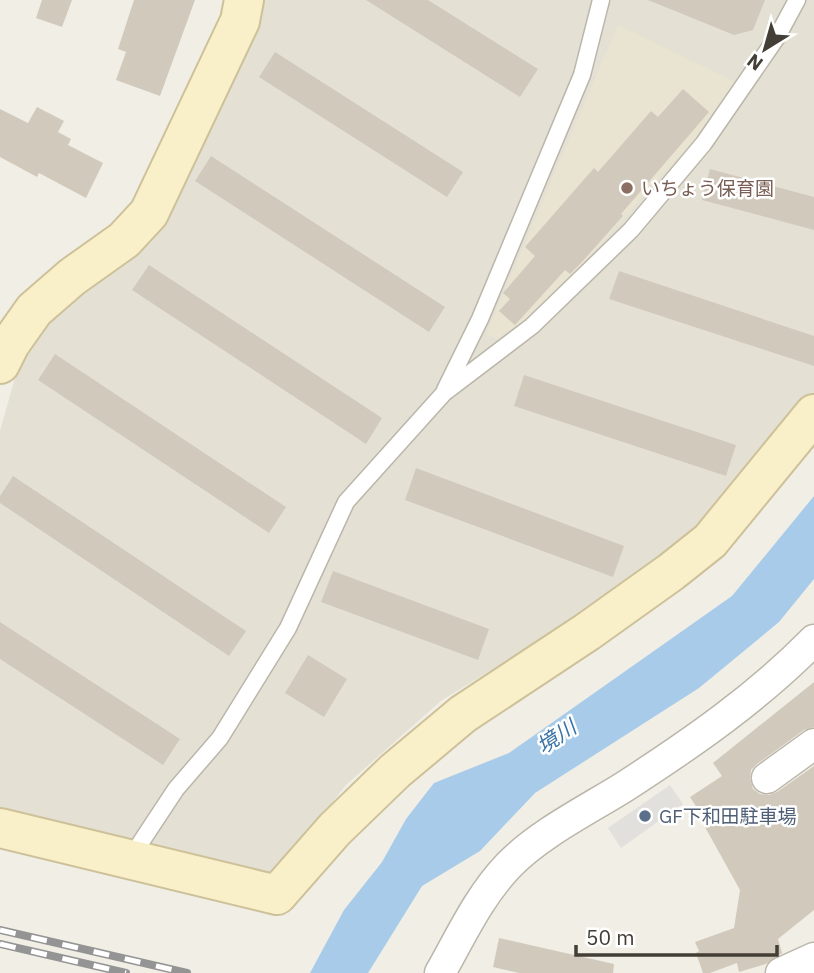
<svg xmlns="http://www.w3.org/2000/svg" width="814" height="973" font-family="'IBM Plex Sans','Noto Sans JP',sans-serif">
<rect width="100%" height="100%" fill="#f1eee6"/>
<path fill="#e4e0d4" d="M262 0H814V396L704 523 625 589 442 700 346 785 280 869 265 875 0 814V431L20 360 59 308 150 240 259 25Z"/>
<path fill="#e9e3d1" d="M618 25 737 83 717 114 555 295 501 341 486 334Z"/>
<path fill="#e2e0dd" d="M670 785 683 804 621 848 608 828Z"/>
<path fill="#a7cbe9" d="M814 496V579L779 622 699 688 535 793 480 851 422 886 368 973H310L344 910 382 862 406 819 434 783 509 753 732 596Z"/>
<path fill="#d1cabc" d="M42 0H72L62 27 36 18Z
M134 0H195L160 96 116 80 126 52 118 49Z
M366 0H428L538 69 520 97Z
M648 0H765L753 30 734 35Z
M275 52 463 172 447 197 259 77Z
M683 89 709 112 621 214 623 216 581 263 570 274 565 270 515 325 499 311 510 299 503 293 535 256 525 247 594 168 598 172 651 111 658 117Z
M37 107 64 121 58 132 71 139 68 145 103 163 86 198 39 173 37 177 0 157V109L28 123Z
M211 156 445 307 429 332 195 181Z
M710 169 814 197V230L702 200Z
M149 265 382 418 366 444 132 290Z
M619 271 814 336V366L609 299Z
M55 354 286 507 269 533 38 380Z
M524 375 736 445 726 476 514 406Z
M416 468 624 546 613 577 405 500Z
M13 476 246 631 229 656 0 503V496Z
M333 571 489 629 478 660 321 602Z
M0 622 180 739 163 765 0 659Z
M308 655 347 679 324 717 285 693Z
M814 682V727L804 730 757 764 751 770 750 779 753 789 760 794 769 795 777 792 814 766V910L778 939 782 953 766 964 739 972 737 963 710 973H703L696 953 699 951 695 942 734 928 740 890 705 827 708 825 690 797 722 776 713 763Z
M499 938 614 964 613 973H519L493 967Z"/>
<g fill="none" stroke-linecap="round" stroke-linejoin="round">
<defs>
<path id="lane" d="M445 390 480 319 582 75 601 0
M133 858 141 842 176 789 220 738 288 628 346 502 444 393 532 326 631 230 704 143 777 37 797 0"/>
<path id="street" d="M767 778 814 744
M440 973C461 936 479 896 509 865 539 834 587 810 624 787 692 743 757 698 814 640
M781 973 814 958"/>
<path id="secondary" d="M0 364 10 344 34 310 72 277 124 240 149 213 240 21 244 0
M0 828 277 895 335 829 395 771 463 714 587 632 671 572 710 541 814 414"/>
</defs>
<use href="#lane" stroke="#bbb6a9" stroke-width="19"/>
<use href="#street" stroke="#bbb6a9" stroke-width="33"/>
<use href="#secondary" stroke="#cdc199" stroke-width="42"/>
<use href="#lane" stroke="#fff" stroke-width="16"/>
<use href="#street" stroke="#fff" stroke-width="30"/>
<use href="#secondary" stroke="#f9efc8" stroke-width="38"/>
<defs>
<path id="rail" d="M0 930 187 973
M0 944 126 973"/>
</defs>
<use href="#rail" stroke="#949494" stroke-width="8"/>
<use href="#rail" stroke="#fff" stroke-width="5" stroke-dasharray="16" stroke-linecap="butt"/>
</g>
<circle fill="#8d6e63" stroke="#fff" stroke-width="2.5" cx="627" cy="188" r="7"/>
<circle fill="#5c6f8a" stroke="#fff" stroke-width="2.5" cx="645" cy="816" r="7"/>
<g text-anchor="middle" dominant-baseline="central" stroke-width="5" stroke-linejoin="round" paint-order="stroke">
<g font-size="19" fill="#785e54" stroke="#fff" text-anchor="start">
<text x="641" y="188">いちょう保育園</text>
</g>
<g font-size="19" fill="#4e5e75" stroke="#fff" text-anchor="start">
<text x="659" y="816">GF下和田駐車場</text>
</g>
<g font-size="21" font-style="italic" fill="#3a73a4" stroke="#fff">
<text transform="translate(556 736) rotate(-34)">境川</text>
</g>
</g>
<g transform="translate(765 49) rotate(217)" stroke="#ffffff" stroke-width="5" paint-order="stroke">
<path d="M0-5L12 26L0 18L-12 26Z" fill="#433e36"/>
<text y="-10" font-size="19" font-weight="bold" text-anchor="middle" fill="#433e36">N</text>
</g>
<path d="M576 945v10h201v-10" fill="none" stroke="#433e36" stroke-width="3.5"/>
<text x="586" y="945" font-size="21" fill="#433e36" stroke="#ffffff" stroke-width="5" paint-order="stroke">50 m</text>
</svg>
